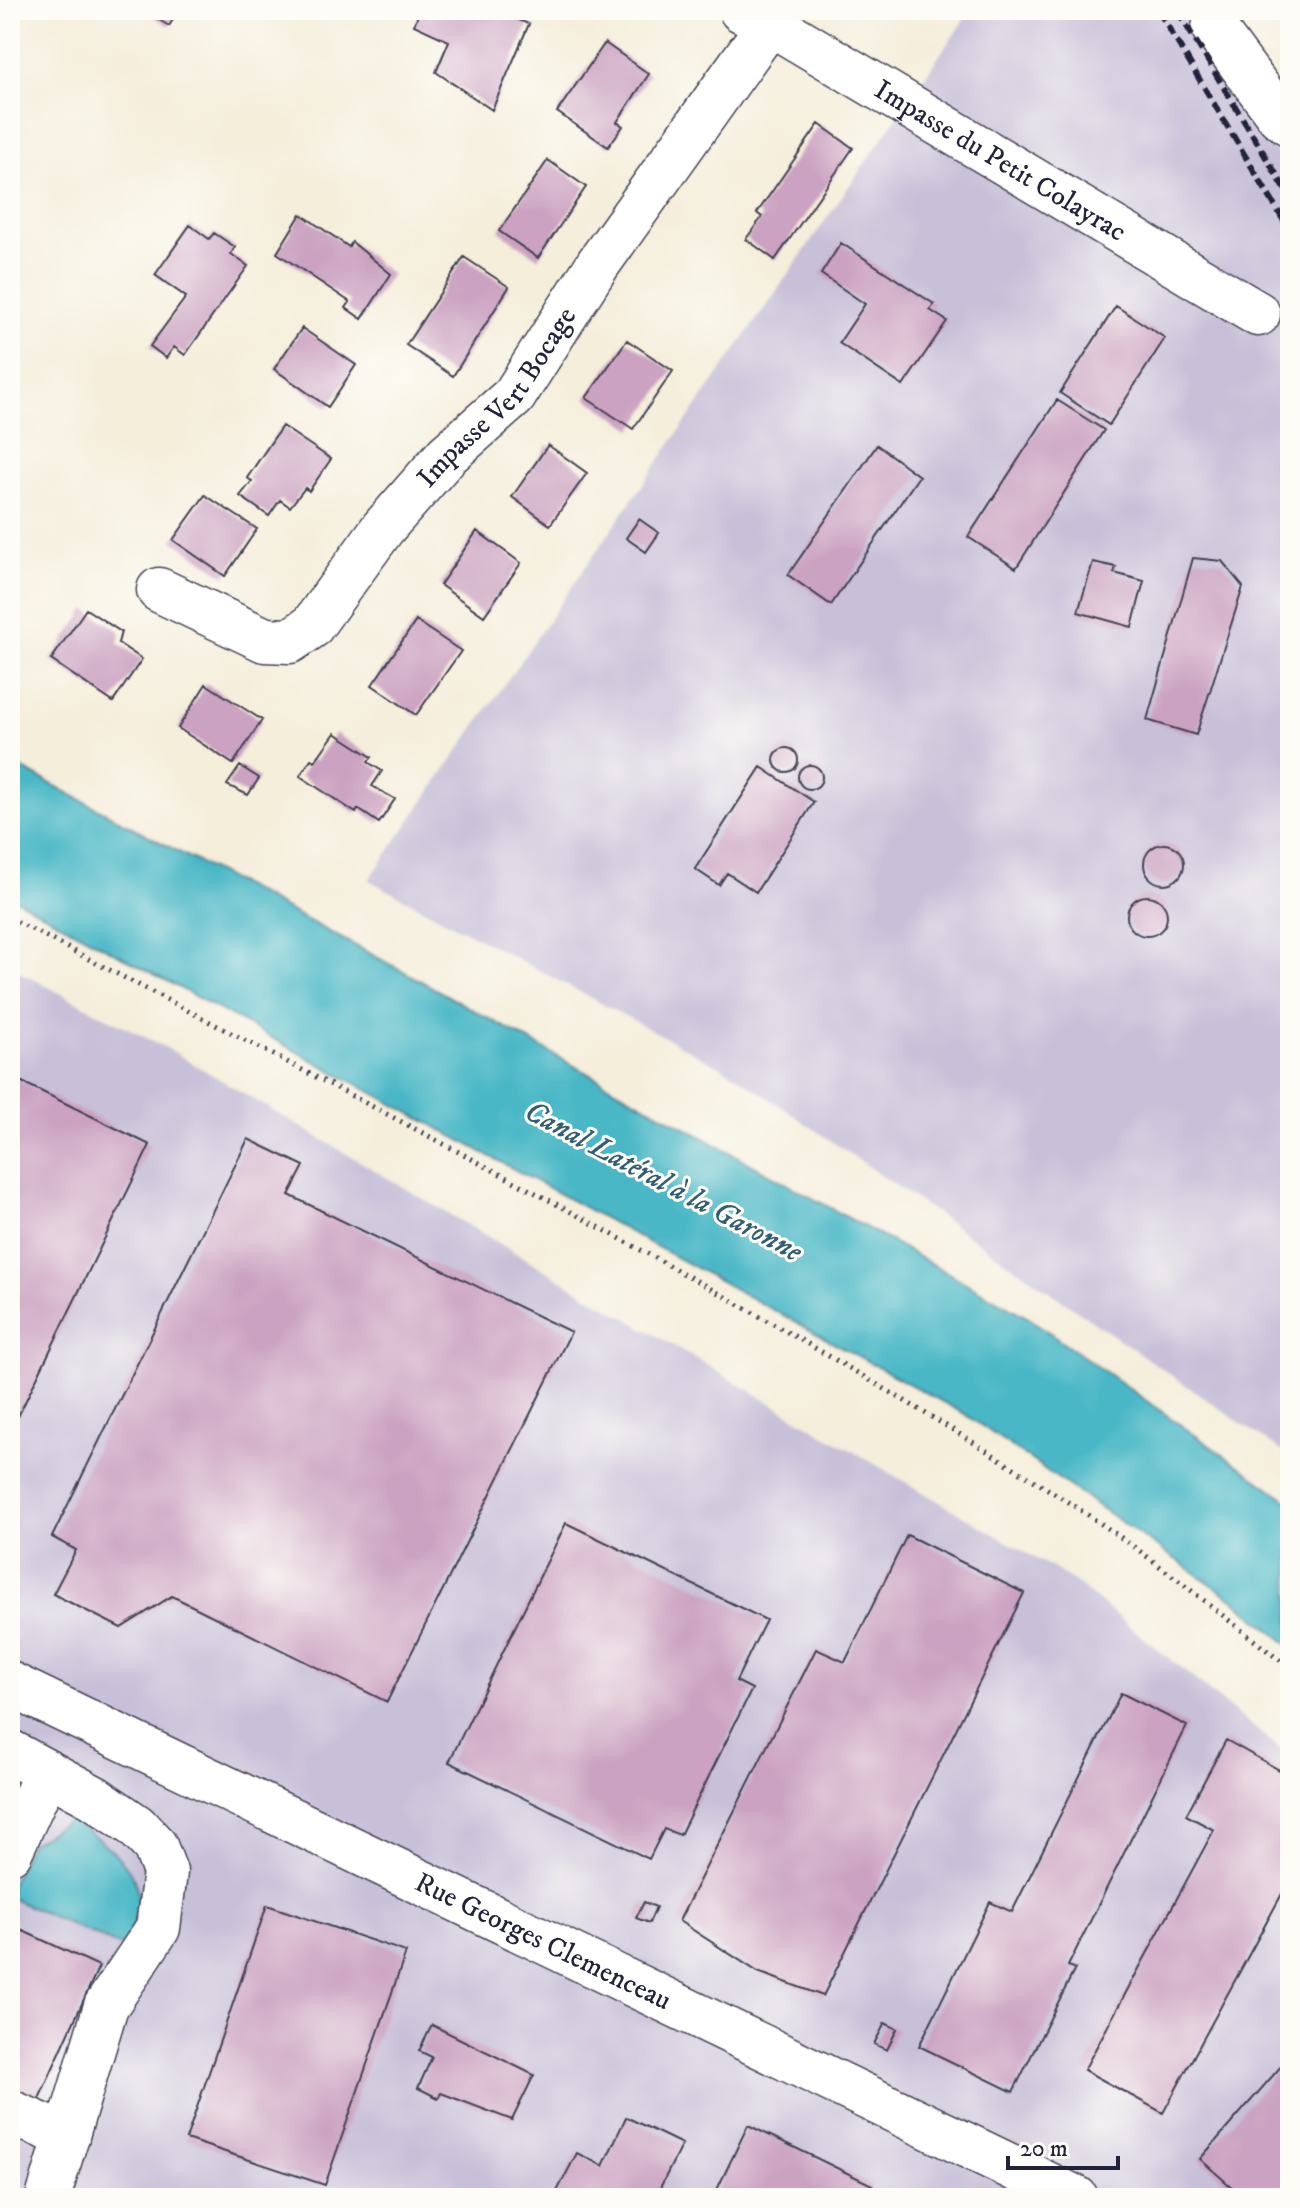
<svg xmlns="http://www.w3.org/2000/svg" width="1300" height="2208" font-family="'IM FELL DW Pica',serif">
<rect width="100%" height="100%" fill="#fdfcf7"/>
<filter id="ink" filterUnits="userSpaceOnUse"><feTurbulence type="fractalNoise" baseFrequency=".0125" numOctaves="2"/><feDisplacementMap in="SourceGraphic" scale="16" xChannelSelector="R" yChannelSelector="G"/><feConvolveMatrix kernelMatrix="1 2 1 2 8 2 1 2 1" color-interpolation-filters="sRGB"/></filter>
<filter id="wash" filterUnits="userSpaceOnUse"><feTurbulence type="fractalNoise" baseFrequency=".006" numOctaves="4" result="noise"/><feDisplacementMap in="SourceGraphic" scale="32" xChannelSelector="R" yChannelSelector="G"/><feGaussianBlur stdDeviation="1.8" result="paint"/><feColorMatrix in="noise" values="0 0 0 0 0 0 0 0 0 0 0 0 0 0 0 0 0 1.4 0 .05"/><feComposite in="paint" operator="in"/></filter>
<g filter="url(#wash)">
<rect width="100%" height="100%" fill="#f5eedb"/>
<path fill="#c8bfd8" d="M971 10H1189L1290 173V1457L734 1074 369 880Z
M10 967 170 1050 1074 1581 1290 1757V2198H10Z"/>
<path fill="#4ab7c6" stroke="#366c80" stroke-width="2" d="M10 762 412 976 1029 1318 1290 1502V1646L1233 1599 963 1413 10 896Z
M70 1820C95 1835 139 1865 138 1899 138 1915 131 1933 127 1949L10 1898V1886L30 1844Z"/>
<g id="blocks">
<path fill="#cba2c1" d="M143 10H179L169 26Z
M420 10H502L501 13 529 24 492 110 436 72 449 41 414 25Z
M605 43 649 74 617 122 623 126 608 147 557 112Z
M819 124 853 148 775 260 746 239 762 217 757 213Z
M548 160 586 187 538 258 499 231Z
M301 214 349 247 352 242 391 274 362 319 346 308 350 302 277 253Z
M190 225 209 239 214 233 235 247 231 254 248 266 185 355 174 347 166 358 150 346 186 297 155 275Z
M841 243 934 304 930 310 947 321 903 386 839 343 865 304 821 274Z
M464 257 509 287 453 376 406 345Z
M1116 306 1165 338 1109 425 1060 393Z
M302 328 356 365 328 407 274 369Z
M627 340 673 371 633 429 586 398Z
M1057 400 1104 430 1016 568 968 537Z
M282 426 331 459 309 491 305 488 290 507 280 500 269 516 240 496 252 481 247 478Z
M548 445 587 473 550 525 512 497Z
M877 445 919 476 831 605 788 575Z
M205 495 257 529 225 576 173 540Z
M639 519 659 533 646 552 626 538Z
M477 531 521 563 484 616 440 585Z
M1193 558 1222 561 1243 587 1196 735 1147 720Z
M1093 562 1116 567 1114 573 1144 581 1132 627 1078 612Z
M86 609 121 632 118 643 142 659 113 702 51 660Z
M416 621 461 651 416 715 372 685Z
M206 684 262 720 233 764 178 728Z
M335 733 372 757 368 762 382 771 372 786 395 799 379 823 358 809 356 813 300 776 311 759 315 761Z
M774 760a12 12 0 1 1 24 0a12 12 0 1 1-24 0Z
M798 777a12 12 0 1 1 24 0a12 12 0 1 1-24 0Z
M240 766 259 778 248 795 227 785Z
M761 767 814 802 756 892 727 873 719 885 695 869Z
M1144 864a20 20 0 1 1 40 0a20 20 0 1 1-40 0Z
M1127 916a20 20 0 1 1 40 0a20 20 0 1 1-40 0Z
M10 1076 150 1145 10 1433Z
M248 1139 304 1166 289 1195 571 1332 387 1702 172 1596 121 1628 53 1594 76 1550 52 1537Z
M566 1523 766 1620 736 1681 752 1689 680 1835 664 1829 649 1859 449 1762Z
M907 1535 1024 1593 823 1996 758 1972 679 1921 816 1649 845 1662Z
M1121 1693 1187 1726 1068 1966 1075 1969 1013 2092 919 2046 990 1902 1012 1912Z
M1226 1740 1290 1776V1879L1163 2113 1084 2070 1214 1830 1186 1815Z
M644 1902 656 1907 649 1923 636 1918Z
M267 1905 406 1952 325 2185 186 2139Z
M10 1925 99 1966 38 2101 10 2088Z
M885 2023 897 2029 887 2050 874 2044Z
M432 2025 534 2075 512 2120 441 2093 438 2098 418 2088 432 2057 419 2051Z
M1290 2056V2188L1281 2198H1244L1200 2159Z
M626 2117 682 2144 655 2198 554 2197 577 2153 603 2166Z
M748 2125 872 2185 865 2198H713Z"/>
</g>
</g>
<g filter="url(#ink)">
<use href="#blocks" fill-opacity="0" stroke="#424153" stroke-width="2"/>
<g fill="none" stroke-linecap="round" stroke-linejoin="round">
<defs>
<g id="minor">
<path id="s1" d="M741 10 770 23 1258 314"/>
<path d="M1214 28 1279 116 1290 124"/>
<path id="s2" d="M159 590 265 640 290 641 311 627 383 528 447 455 514 396 598 264 770 23"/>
<path id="s3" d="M10 1684 1076 2198"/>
<path d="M10 1752 95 1798 136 1826 155 1846 165 1872 158 1928 106 2006 48 2198"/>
<path d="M10 1852 47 1772"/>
<path d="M10 2112 67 2136"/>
</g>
</defs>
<use href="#minor" stroke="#424153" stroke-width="47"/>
<path stroke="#424153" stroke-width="5" stroke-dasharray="2 6" stroke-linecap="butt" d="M10 918C373 1108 743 1291 1088 1515 1158 1561 1223 1617 1290 1668"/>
<use href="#minor" stroke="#fff" stroke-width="44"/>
<path stroke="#22223b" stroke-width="6" stroke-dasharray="12 6" stroke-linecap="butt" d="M1158 10 1290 231
M1177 10 1290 197"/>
</g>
</g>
<g text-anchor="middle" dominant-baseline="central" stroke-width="6" stroke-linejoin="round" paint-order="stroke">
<g font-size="28" fill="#22223b" stroke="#fdfcf7">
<text stroke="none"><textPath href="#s1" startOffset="300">Impasse du Petit Colayrac</textPath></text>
<text stroke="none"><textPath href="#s2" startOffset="464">Impasse Vert Bocage</textPath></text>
<text stroke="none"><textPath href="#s3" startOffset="592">Rue Georges Clemenceau</textPath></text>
</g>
<g font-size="30" font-style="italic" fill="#325e73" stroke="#fdfcf7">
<text transform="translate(663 1182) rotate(28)">Canal Latéral à la Garonne</text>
</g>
</g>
<rect width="1300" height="2208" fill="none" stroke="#fdfcf7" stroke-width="40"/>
<path d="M1008 2156v12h110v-12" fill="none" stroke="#22223b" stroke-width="4"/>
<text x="1020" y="2156" font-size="24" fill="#22223b" stroke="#fdfcf7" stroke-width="6" paint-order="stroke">20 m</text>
</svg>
